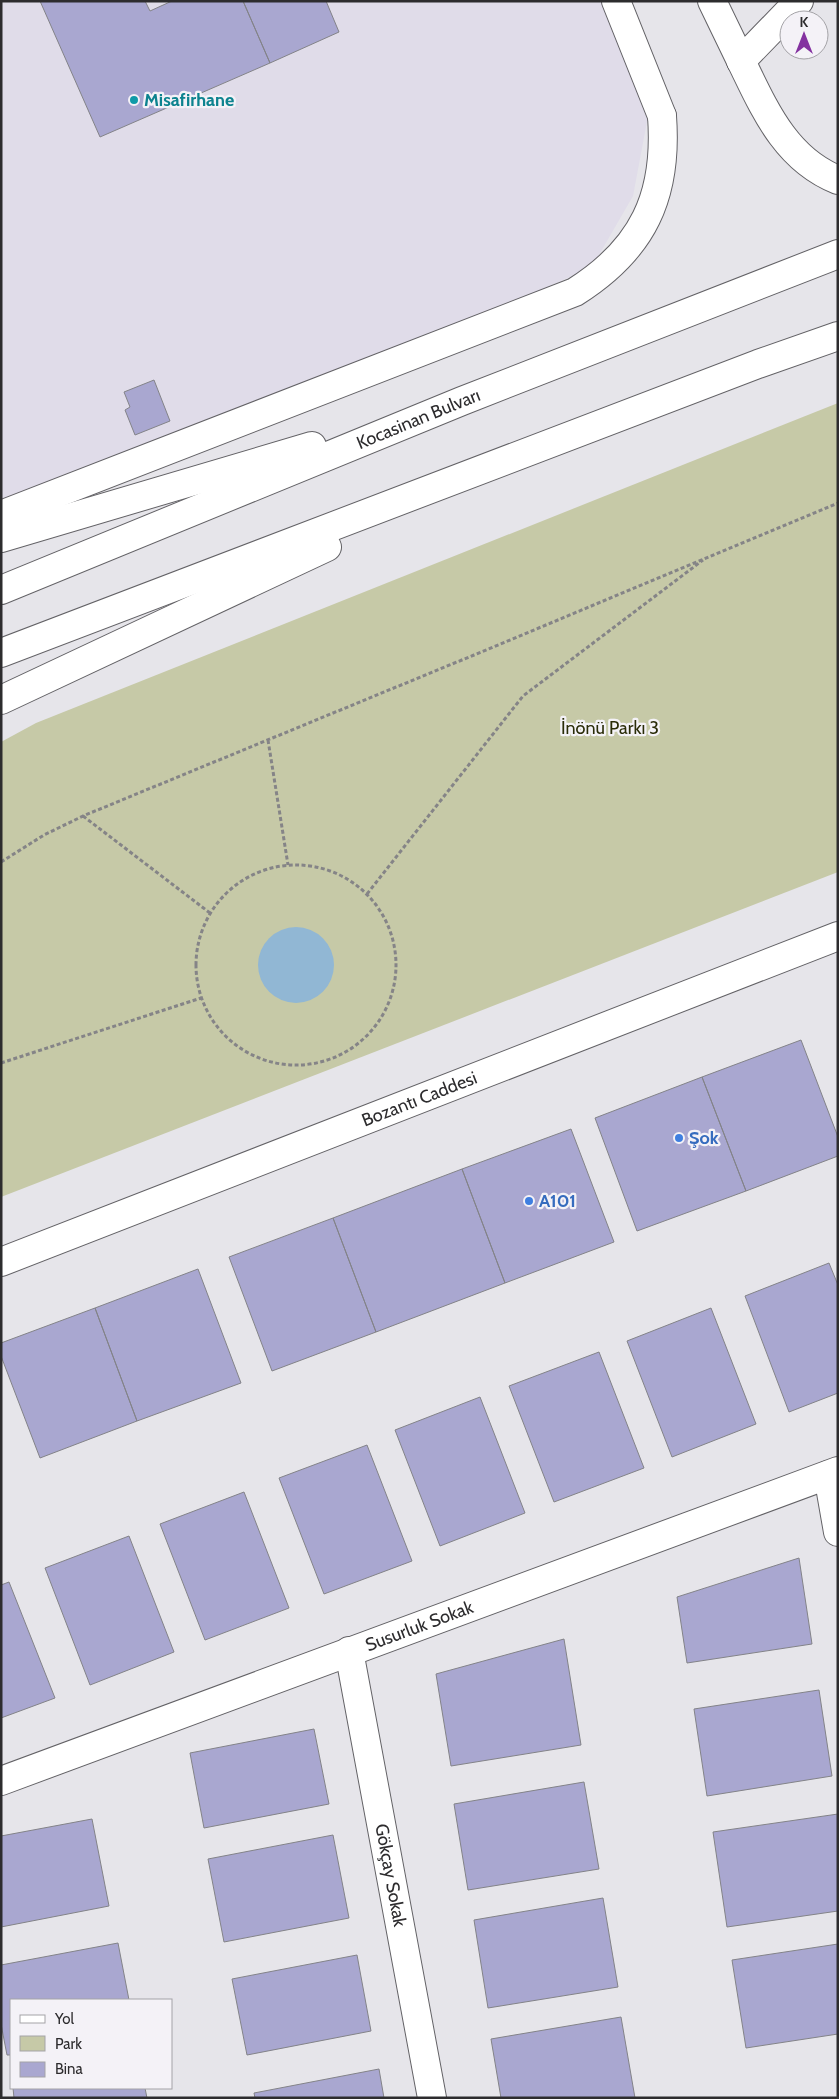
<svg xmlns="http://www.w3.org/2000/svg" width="839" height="2099" font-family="Cabin,sans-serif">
<rect width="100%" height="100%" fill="#e6e5ea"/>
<path fill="#e0dce9" d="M1 1H602L648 116 633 196 592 267 427 341 1 503Z"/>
<path fill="#c6c9a7" d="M838 403V872L1 1197V742L36 723Z"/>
<path fill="#91b7d4" d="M258 965a38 38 0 1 1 76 0a38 38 0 1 1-76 0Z"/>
<path fill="#a9a7d0" stroke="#838388" d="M40 1H145L150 11 172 1H243L270 63 100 137Z
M243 1H326L339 32 270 63Z
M154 380 170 421 135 435 125 410 130 407 124 392Z
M801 1040 838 1137V1156L746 1191 702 1077Z
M702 1077 746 1191 637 1231 595 1118Z
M571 1129 614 1242 505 1283 462 1169Z
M462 1169 505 1283 376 1332 333 1218Z
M333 1218 376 1332 272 1371 229 1257Z
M829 1263 838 1285V1393L789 1412 745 1296Z
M198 1269 241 1383 137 1421 95 1308Z
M95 1308 137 1421 40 1458 1 1356V1343Z
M711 1308 756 1424 672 1457 627 1341Z
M599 1352 644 1468 554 1502 509 1386Z
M480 1397 525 1513 440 1546 395 1430Z
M367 1445 412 1561 324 1594 279 1478Z
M244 1492 289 1608 205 1640 160 1524Z
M129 1536 174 1652 90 1685 45 1568Z
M799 1558 812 1644 687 1663 677 1597Z
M9 1582 55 1698 1 1718V1585Z
M564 1639 581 1745 451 1766 436 1674Z
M819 1690 832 1776 707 1796 694 1709Z
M314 1729 329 1804 204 1828 190 1753Z
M584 1782 599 1869 468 1890 454 1804Z
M838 1814V1911L727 1927 713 1832Z
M92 1819 109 1906 1 1927V1836Z
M333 1835 349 1918 224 1942 208 1859Z
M603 1898 618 1987 488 2008 474 1920Z
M118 1943 129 2000H11V2055H7L1 2024V1965Z
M838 1944V2034L746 2048 732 1960Z
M357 1955 371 2031 247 2055 232 1979Z
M621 2017 635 2098H501L491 2039Z
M379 2069 384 2098H255L254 2093Z
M13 2088H145L147 2098H14Z"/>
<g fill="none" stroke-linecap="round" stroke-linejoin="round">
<defs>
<g id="minor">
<path d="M741 61 799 1"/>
<path id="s1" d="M1 1262 838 936"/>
<path d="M828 1475 838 1532"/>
<path id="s2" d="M349 1651 432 2098"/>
<path id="s3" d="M1 1781 838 1471"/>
</g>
<path id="major" d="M616 1 662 116
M712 1 741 61"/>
<g id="highway">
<path d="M741 61C764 108 785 159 838 180"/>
<path d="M1 515 575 292C643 249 668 196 662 116"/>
<path d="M1 538 312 446"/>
<path id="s4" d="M1 590 462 401 838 254"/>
<path d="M1 653 758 364 838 336"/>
<path d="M1 700 327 547"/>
</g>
</defs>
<use href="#minor" stroke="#636266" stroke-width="30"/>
<use href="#major" stroke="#636266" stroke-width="30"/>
<use href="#highway" stroke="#636266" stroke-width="30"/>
<path stroke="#858487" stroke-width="3" stroke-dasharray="4 2.5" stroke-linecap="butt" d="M268 740 288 865
M83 816 210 913
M1 862 44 835 83 816 474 655 838 503
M196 965a100 100 0 1 1 200 0a100 100 0 1 1-200 0Z
M367 894 523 696 703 560
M1 1063 201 998"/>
<use href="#minor" stroke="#fff" stroke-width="28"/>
<use href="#major" stroke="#fff" stroke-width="28"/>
<use href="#highway" stroke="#fff" stroke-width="28"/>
</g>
<circle fill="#0f9aa8" stroke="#f4f2f7" stroke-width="2" cx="134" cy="100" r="5"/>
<g fill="#3f7fe0" stroke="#f4f2f7" stroke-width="2">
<circle cx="679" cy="1138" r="5"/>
<circle cx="529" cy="1201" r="5"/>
</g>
<g text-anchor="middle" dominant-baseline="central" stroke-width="4.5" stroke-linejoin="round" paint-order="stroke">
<g font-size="18" font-weight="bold" fill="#0d838f" stroke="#f4f2f7" text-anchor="start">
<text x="144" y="100">Misafirhane</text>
</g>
<g font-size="18" fill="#2d2c2e" stroke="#f4f2f7">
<text stroke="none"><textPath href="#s4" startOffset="451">Kocasinan Bulvarı</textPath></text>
<text stroke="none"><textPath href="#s1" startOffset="449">Bozantı Caddesi</textPath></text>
<text stroke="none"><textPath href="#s3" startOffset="446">Susurluk Sokak</textPath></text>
<text stroke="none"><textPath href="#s2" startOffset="228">Gökçay Sokak</textPath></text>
</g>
<g font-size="18" fill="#2a2c08" stroke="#f4f2f7">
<text x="610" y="728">İnönü Parkı 3</text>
</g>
<g font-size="18" font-weight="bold" fill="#366cbe" stroke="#f4f2f7" text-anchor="start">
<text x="689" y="1138">Şok</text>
<text x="539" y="1201">A101</text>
</g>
</g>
<rect width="839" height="2099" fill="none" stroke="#2d2c2e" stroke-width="5"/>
<rect x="10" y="1999" width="162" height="90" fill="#f4f2f7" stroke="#a4a3a7"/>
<rect x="20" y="2015" width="25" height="8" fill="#ffffff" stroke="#a4a3a7"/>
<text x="55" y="2024" font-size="15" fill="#2d2c2e">Yol</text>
<rect x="20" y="2036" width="25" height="15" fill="#c6c9a7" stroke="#a4a3a7"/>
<text x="55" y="2049" font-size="15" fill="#2d2c2e">Park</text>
<rect x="20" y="2062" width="25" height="15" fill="#a9a7d0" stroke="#a4a3a7"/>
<text x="55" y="2074" font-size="15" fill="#2d2c2e">Bina</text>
<g transform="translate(804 35)"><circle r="24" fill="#f4f2f7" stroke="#a4a3a7"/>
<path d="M0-4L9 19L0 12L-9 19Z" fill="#8431a0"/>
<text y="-8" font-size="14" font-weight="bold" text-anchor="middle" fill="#2d2c2e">K</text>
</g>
</svg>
